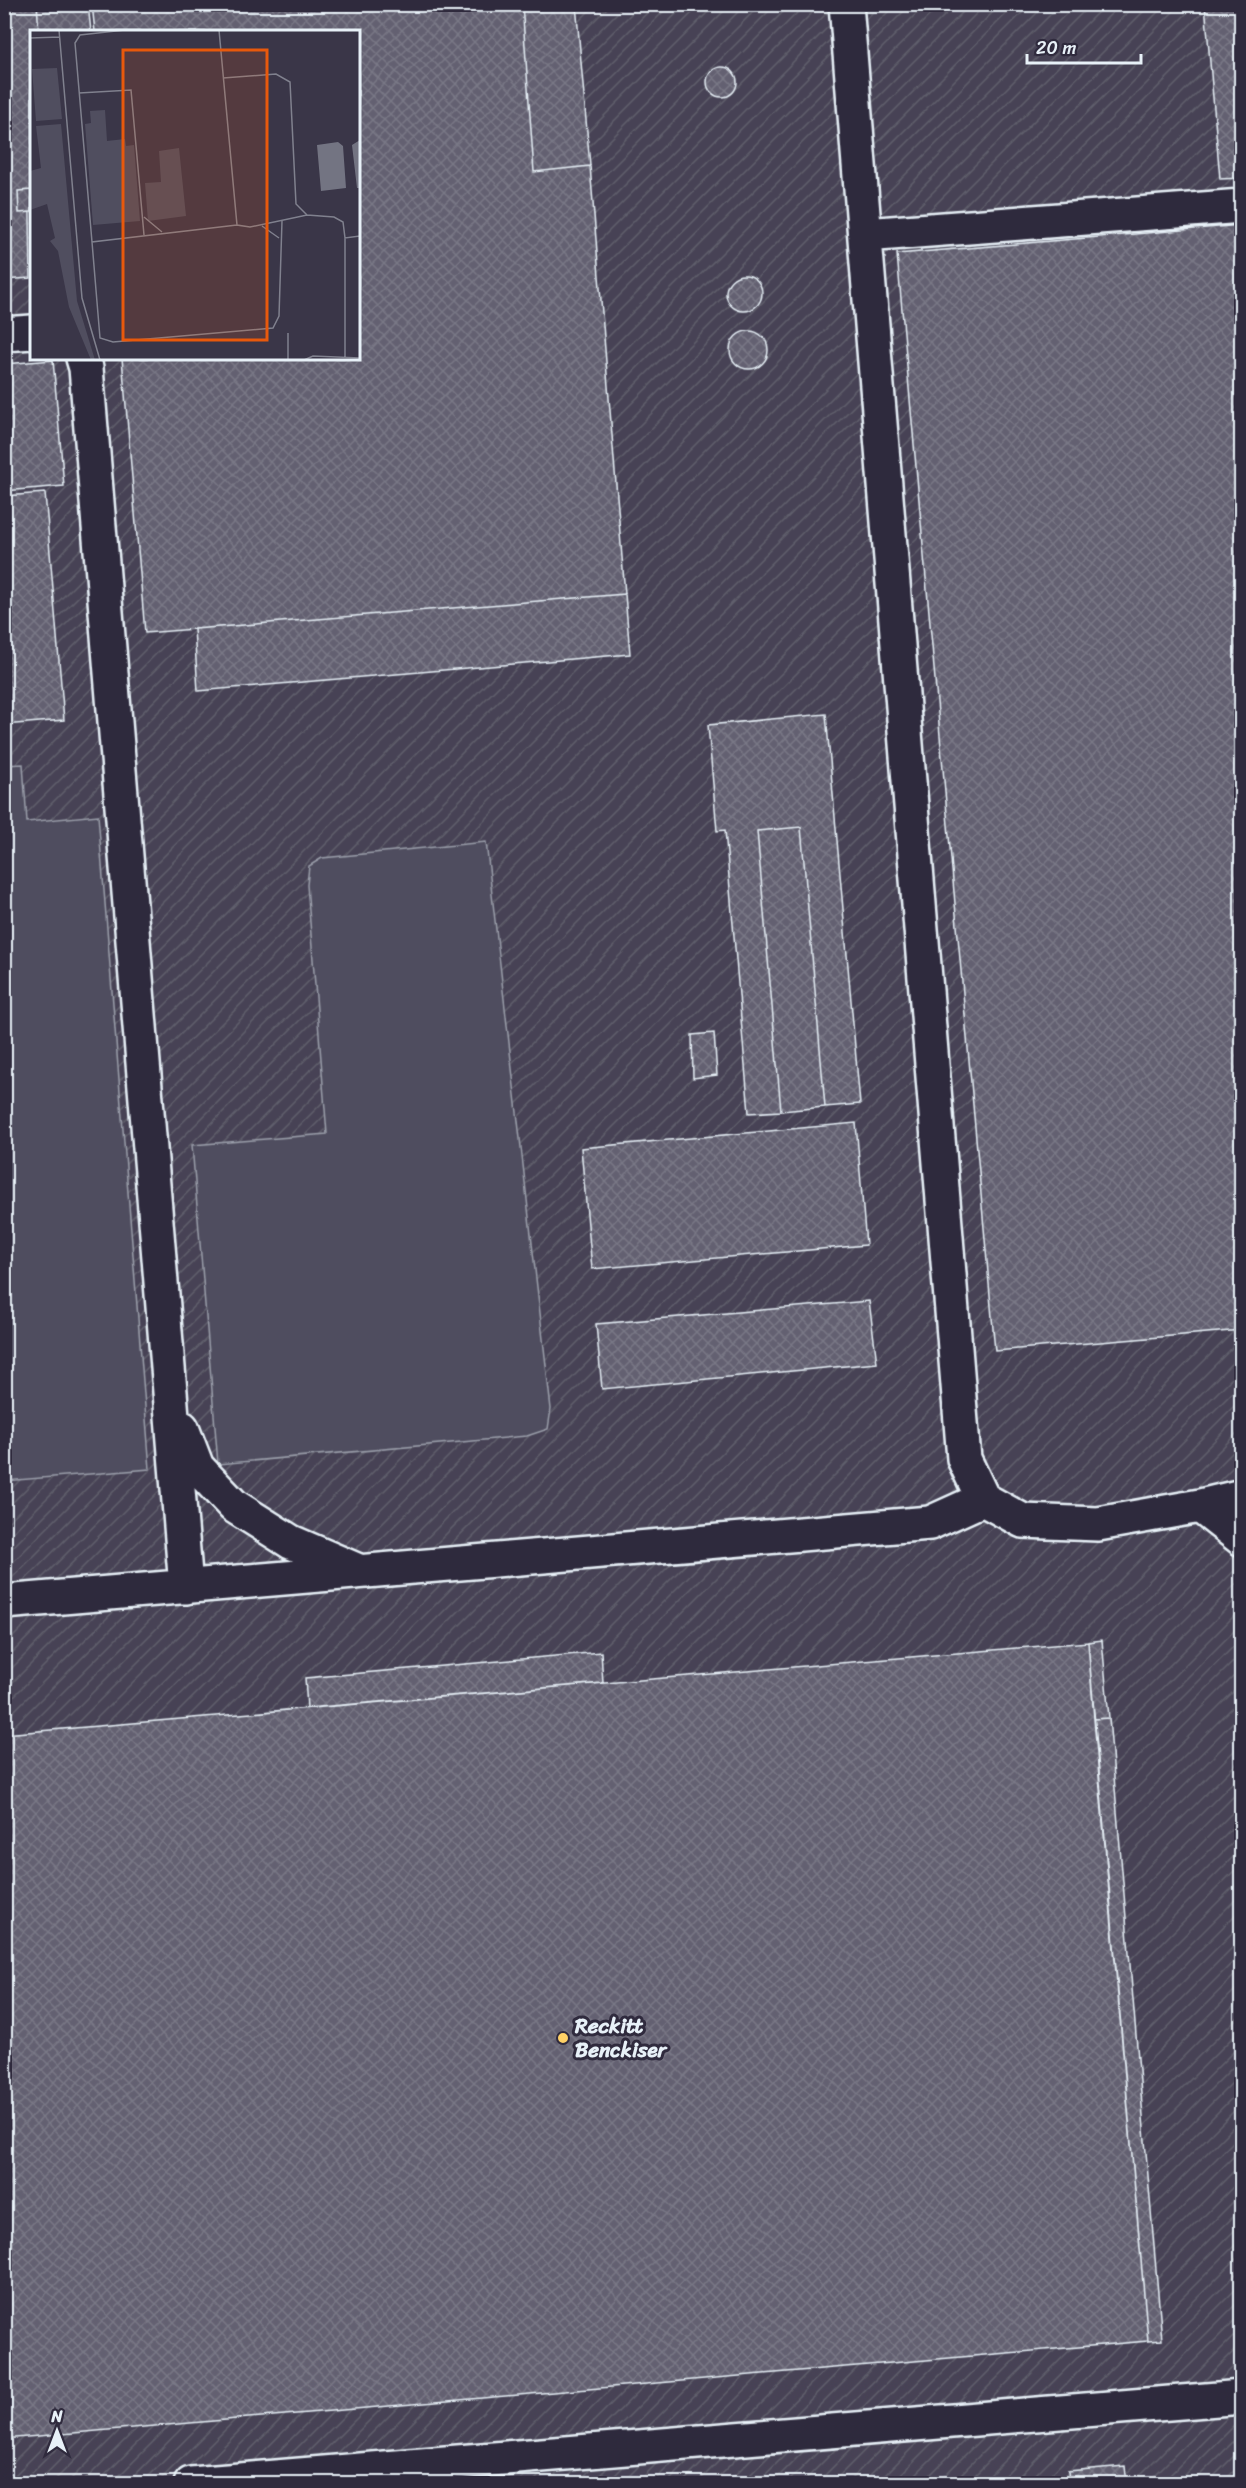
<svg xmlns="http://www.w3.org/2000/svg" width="1246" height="2488" font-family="Sriracha,sans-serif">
<defs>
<pattern id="industrial-furrows" width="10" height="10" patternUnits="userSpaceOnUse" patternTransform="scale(1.5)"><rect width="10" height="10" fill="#464354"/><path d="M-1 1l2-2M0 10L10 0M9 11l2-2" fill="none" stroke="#615f6d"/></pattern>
<pattern id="building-cross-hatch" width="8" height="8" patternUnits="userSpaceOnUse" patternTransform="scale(1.5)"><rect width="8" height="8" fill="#636171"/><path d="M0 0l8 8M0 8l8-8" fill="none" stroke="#797886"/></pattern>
</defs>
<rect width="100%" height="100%" fill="#3a3648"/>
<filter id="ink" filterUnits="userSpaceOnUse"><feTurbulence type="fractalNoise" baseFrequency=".0167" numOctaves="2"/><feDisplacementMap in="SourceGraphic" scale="12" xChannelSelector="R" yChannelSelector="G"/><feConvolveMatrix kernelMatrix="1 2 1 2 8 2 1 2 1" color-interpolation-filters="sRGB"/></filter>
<g filter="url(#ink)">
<path fill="url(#industrial-furrows)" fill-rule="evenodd" d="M5 5H1241V2483H5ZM32 32H358V358H32Z"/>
<path fill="#504e5f" stroke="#9ca0ac" stroke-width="1.5" d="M23 764 27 822 98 815 150 1469 5 1481 4 765Z
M486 842 551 1409 548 1429 527 1436 218 1464 192 1145 327 1134 307 885 309 866 322 858Z"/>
<path fill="url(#building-cross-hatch)" stroke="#e8f1f8" stroke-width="1.5" d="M4 4H37L39 32H32V190L18 191 19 213 30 212 31 278 4 280Z
M37 4H88L91 32H39Z
M92 4H522L534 172 590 166 625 594 145 633 122 358H358V32H95Z
M522 4H576L590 166 534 172Z
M1205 4H1242V178L1220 179Z
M707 82a15 15 0 1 1 30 0a15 15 0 1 1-30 0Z
M32 190V212L19 213 18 191Z
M1242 225V1330L995 1351 897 254Z
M726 293a18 18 0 1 1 36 0a18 18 0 1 1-36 0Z
M730 350a19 19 0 1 1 38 0a19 19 0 1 1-38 0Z
M53 360 64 486 4 491V364Z
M45 493 64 720 4 725V496Z
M625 594 630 654 198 691 194 629Z
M826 714 860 1104 825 1107 801 827 757 831 781 1111 749 1113 725 830 717 831 708 725Z
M801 827 825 1107 781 1111 757 831Z
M714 1033 717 1075 693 1078 692 1035Z
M856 1123 866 1245 592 1269 581 1148Z
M869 1301 877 1363 602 1389 596 1324Z
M1102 1640 1109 1718 1094 1719 1088 1642Z
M1088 1642 1148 2341 4 2439V1734Z
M601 1652 603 1683 307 1708 305 1678Z
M1109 1718 1162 2340 1148 2341 1094 1719Z
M1125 2466 1127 2484H1069L1068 2471Z"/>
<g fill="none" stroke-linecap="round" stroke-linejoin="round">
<defs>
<path id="minor" d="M846 4 964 1459 983 1499 1023 1521 1098 1524 1200 1506 1242 1496
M865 235 1242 206
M4 334 32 332
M83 358 86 368 186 1587
M182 1428 197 1467 234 1506 291 1542 356 1570
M1200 1506 1242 1539
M4 1602 930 1523 983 1499
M191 2484 1242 2397"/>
</defs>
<use href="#minor" stroke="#e8f1f8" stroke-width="38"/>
<use href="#minor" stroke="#2f2a3d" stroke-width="33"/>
</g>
</g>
<circle fill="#ffd166" stroke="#2f2a3d" stroke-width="2" cx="563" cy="2038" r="6"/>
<g text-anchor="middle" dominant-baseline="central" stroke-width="6" stroke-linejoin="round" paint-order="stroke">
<g font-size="21" font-weight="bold" fill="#e8f1f8" stroke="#2f2a3d" text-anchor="start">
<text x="575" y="2026">Reckitt<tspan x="575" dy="24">Benckiser</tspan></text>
</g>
</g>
<g transform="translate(30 30)">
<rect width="330" height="330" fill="#3a3648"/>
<path d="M27 38 32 89 6 91 2 39ZM75 80 77 111 95 109 96 116 104 115 110 191 63 195 55 94 61 93 60 81ZM31 94 47 271 65 330H61L39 277 28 221 20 211 25 208 17 174 0 180V141L11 138 6 96ZM149 118 156 186 118 191 115 153 131 152 129 121Z" fill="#504e5f"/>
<path d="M330 110V158H327L322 115ZM308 112 313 116 316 158 291 161 287 115Z" fill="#737482"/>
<path fill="none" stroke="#80818e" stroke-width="1.5" d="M29 0 52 268 70 330M189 0 207 195 220 197 277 185 304 187 313 192 315 208 330 206M0 8 30 7M193 48 246 44 260 52 266 174 277 185M49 63 101 60 114 205M114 187 132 202M207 195 62 212 70 308 83 312 243 298 249 286 252 191M232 196 249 208M315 208V327M62 212 45 13 50 5 95 0M258 330V303M274 330 283 326 330 328"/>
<path fill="#e8590c" fill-opacity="0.15" stroke="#e8590c" stroke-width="3" d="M93 20H237V310H93Z"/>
<rect width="330" height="330" fill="none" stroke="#e8f1f8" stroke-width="3"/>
</g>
<rect width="1246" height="2488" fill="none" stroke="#2f2a3d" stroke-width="24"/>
<rect x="12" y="12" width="1222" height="2464" fill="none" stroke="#e8f1f8" stroke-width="2" filter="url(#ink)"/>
<g transform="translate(57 2431)" stroke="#2f2a3d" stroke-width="4.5" paint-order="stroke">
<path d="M0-4.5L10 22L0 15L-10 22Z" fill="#e8f1f8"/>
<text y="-9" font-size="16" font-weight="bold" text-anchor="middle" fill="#e8f1f8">N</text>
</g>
<path d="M1027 54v9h114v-9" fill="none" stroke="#e8f1f8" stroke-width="3"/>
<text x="1036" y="54" font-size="18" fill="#e8f1f8" stroke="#2f2a3d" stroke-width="4.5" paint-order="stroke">20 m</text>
</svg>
